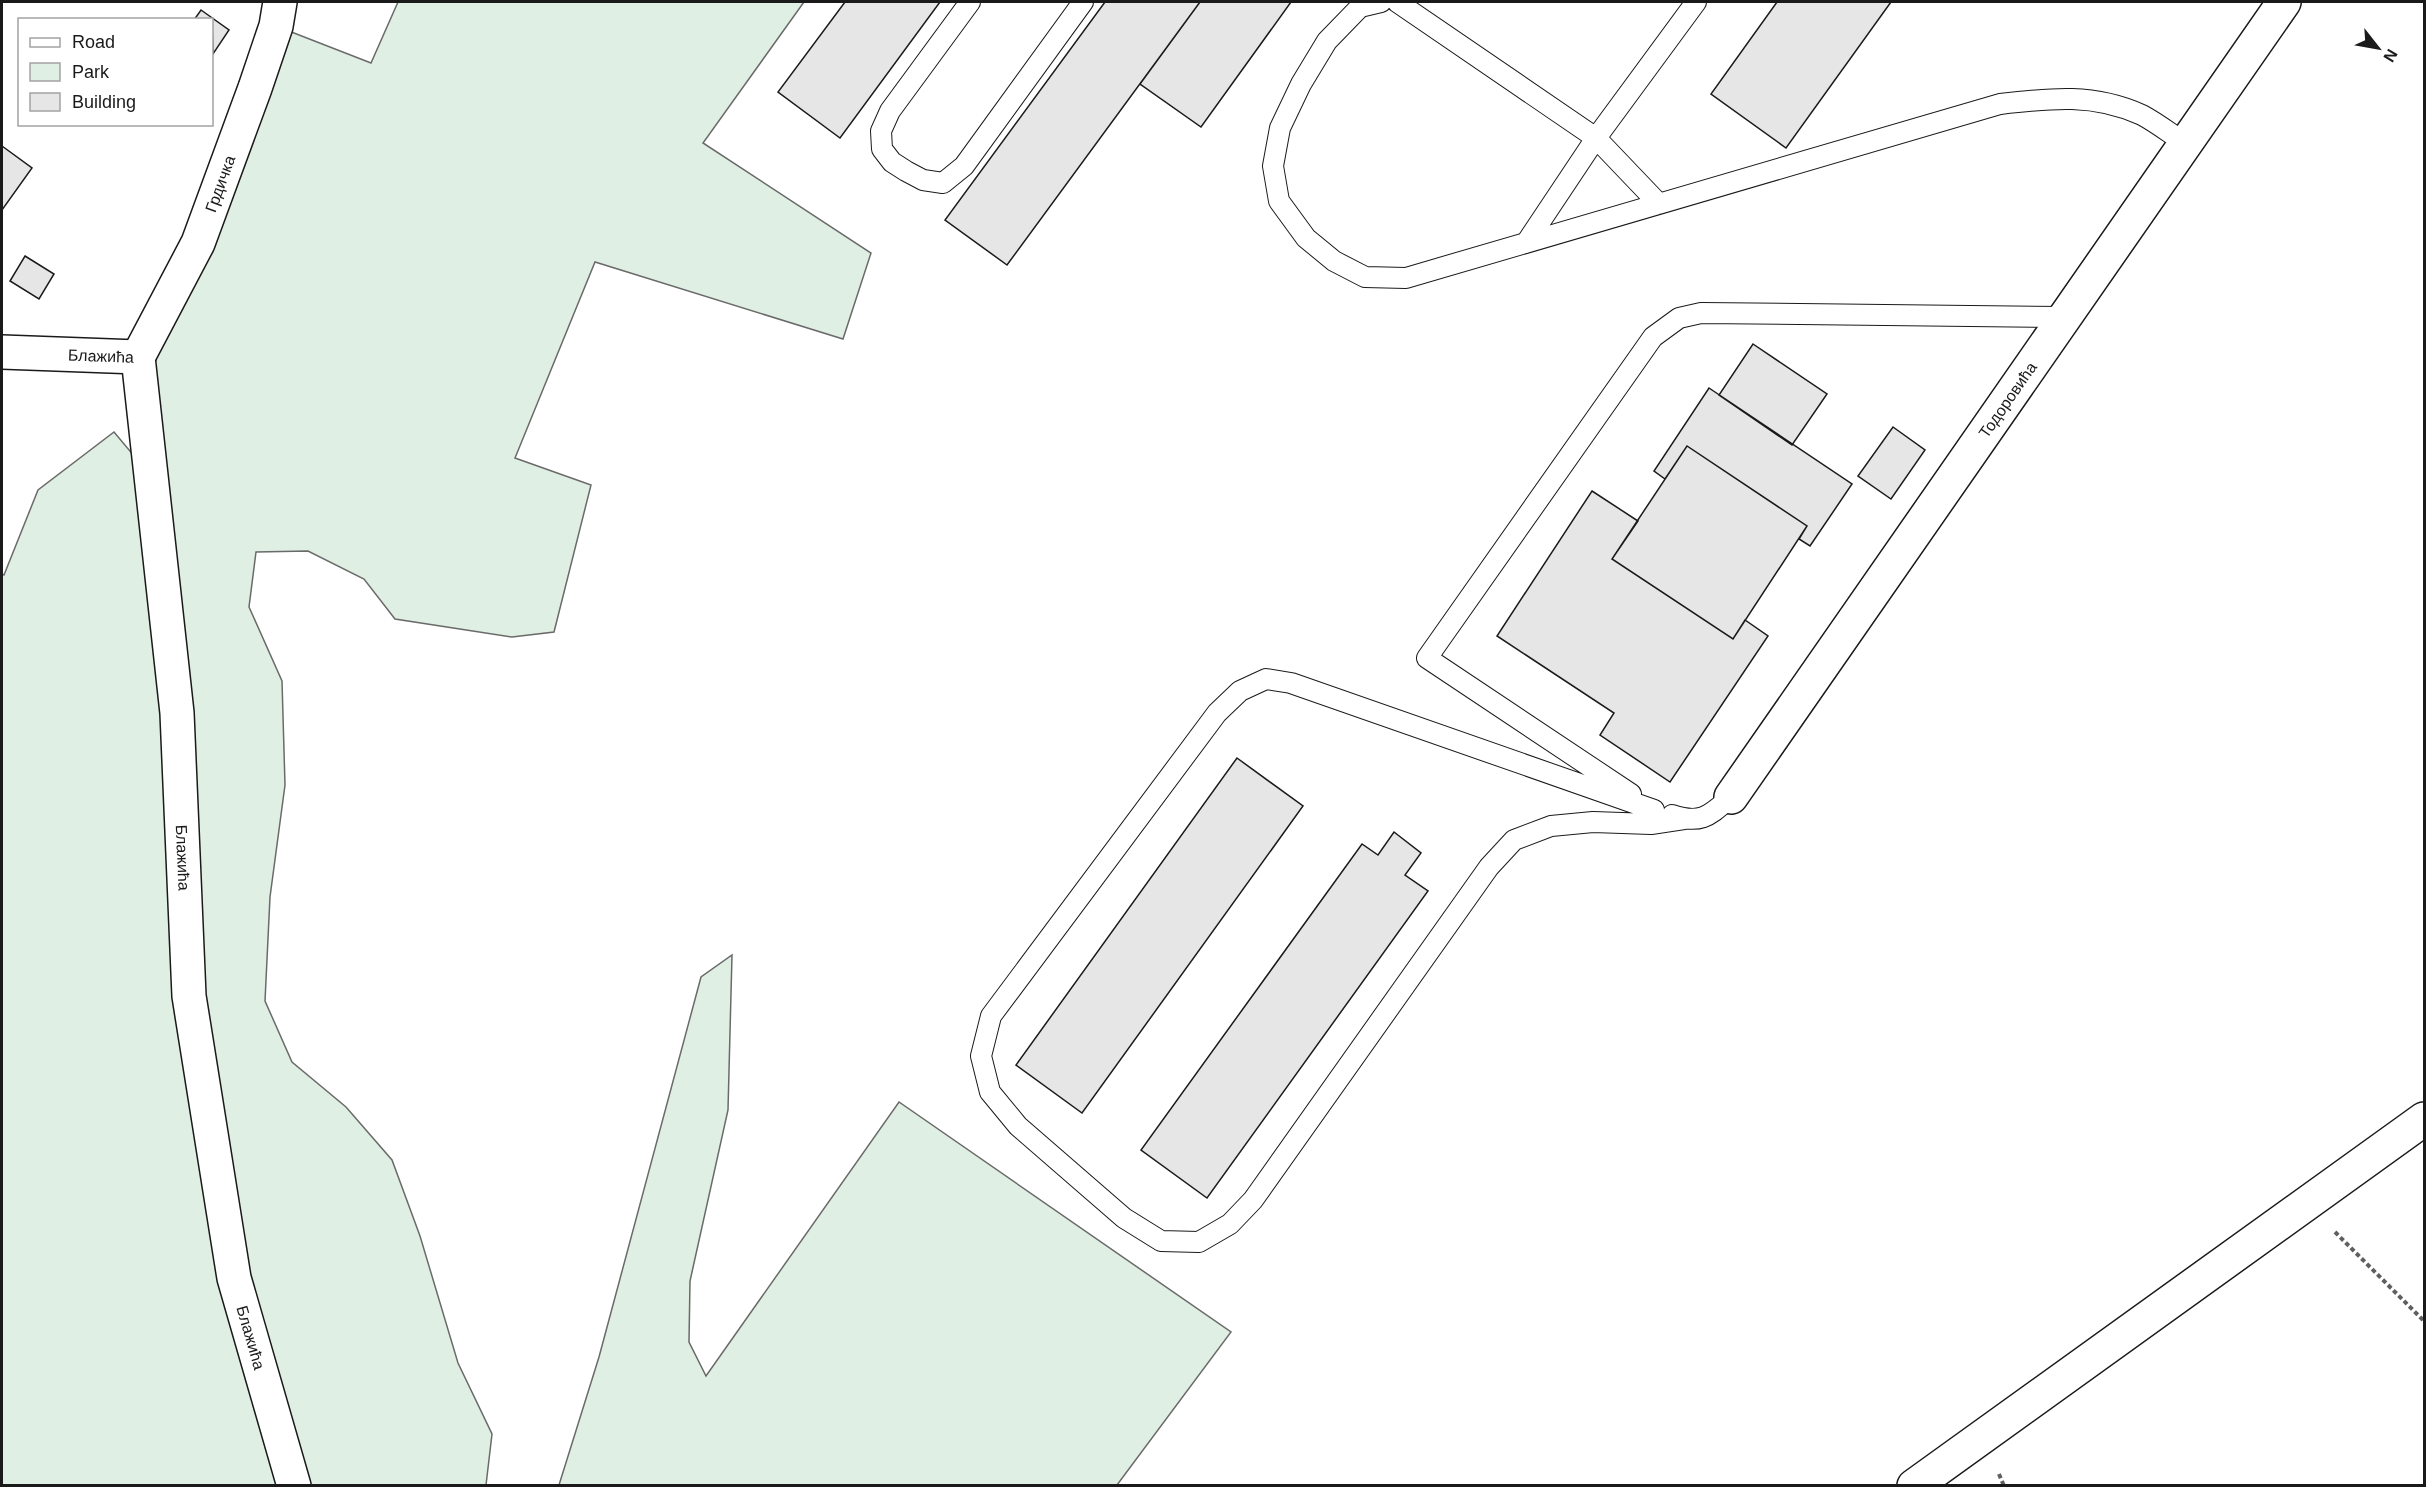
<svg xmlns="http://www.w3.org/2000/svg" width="2426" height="1487" font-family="Arial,sans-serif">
<rect width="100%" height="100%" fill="#fff"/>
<path fill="#e0efe3" stroke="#6a6a6a" stroke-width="1.5" d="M398 2H804L703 143 871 253 843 339 595 262 515 458 591 485 554 632 512 637 395 619 364 579 308 551 256 552 249 607 282 681 285 785 270 897 265 1001 292 1062 346 1107 392 1160 420 1236 458 1363 492 1434 486 1485H2V574L4 575 38 490 114 432 150 475 138 357 276 26 371 63Z
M732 955 728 1110 690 1281 689 1342 706 1376 899 1102 1231 1332 1117 1485H559L599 1357 701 977Z"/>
<path fill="#e6e6e6" stroke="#1a1a1a" stroke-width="1.5" d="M845 2H940L840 138 778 92Z
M1105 2H1200L1007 265 945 220Z
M1200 2H1291L1201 127 1140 84Z
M1777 2H1891L1786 148 1711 94Z
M201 10 229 30 213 54 212 20H194Z
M2 146 32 168 2 210Z
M25 256 54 274 39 299 10 281Z
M1753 344 1827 394 1792 445 1719 395Z
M1709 388 1852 484 1810 546 1799 539 1807 526 1687 446 1665 479 1654 471Z
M1893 427 1925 450 1891 499 1858 476Z
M1687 446 1807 526 1733 639 1612 559Z
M1592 491 1638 521 1612 559 1733 639 1745 620 1768 636 1670 782 1600 735 1614 713 1497 636Z
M1237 758 1303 806 1082 1113 1016 1065Z
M1394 832 1421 853 1405 875 1428 891 1207 1198 1141 1150 1362 844 1378 855Z"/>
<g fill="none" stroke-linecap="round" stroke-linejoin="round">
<defs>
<path id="service" d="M970 2 890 111 881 131 882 149 892 162 906 171 923 180 943 183 964 166 1083 2
M1381 2 1360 7 1327 41 1301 84 1280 128 1273 166 1279 201 1306 238 1334 261 1365 277 1406 278 2000 104C2051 98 2094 93 2142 115 2157 123 2171 134 2185 143
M1397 2 1596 138 1526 243
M1659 204 1596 138 1696 2
M1631 794 1427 658 1653 337 1679 318 1701 313 2065 317
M1654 810 1291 683 1266 679 1240 691 1217 713 991 1016 981 1056 990 1092 1018 1126 1124 1218 1161 1241 1199 1242 1230 1224 1253 1200 1489 867 1514 840 1551 826 1593 822 1651 824 1684 819
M1672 815C1702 825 1710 815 1731 797"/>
<g id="minor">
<path id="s1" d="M2 352 138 357 177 713 189 996 234 1278 294 1486"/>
<path id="s2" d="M138 357 198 243 255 88 276 26 280 2"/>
<path id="s3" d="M1731 797 2284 2"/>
<path d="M1914 1486 2424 1119"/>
</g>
</defs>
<use href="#service" stroke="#1a1a1a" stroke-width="22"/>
<use href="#minor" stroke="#1a1a1a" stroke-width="36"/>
<path stroke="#5f5f5f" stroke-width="4" stroke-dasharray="4.5 3" stroke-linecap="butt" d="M2335 1232 2424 1321
M1999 1474 2004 1486"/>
<use href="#service" stroke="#fff" stroke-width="20"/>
<use href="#minor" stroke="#fff" stroke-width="33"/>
</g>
<g text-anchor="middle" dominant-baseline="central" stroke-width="4.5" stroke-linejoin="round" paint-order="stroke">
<g font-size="16" fill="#1a1a1a" stroke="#fff">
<text stroke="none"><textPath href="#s2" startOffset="192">Грдичка</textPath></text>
<text stroke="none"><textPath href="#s1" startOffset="99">Блажића</textPath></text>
<text stroke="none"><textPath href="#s3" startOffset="484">Тодоровића</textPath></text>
<text stroke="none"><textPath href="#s1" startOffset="639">Блажића</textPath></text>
<text stroke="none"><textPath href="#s1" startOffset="1125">Блажића</textPath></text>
</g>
</g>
<rect width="2426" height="1487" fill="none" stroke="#1a1a1a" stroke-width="6"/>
<rect x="18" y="18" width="195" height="108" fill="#ffffff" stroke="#a3a3a3" stroke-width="1.5"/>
<rect x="30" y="38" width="30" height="9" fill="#ffffff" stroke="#a3a3a3" stroke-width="1.5"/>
<text x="72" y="48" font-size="18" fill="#1a1a1a">Road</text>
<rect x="30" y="63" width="30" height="18" fill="#e0efe3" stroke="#a3a3a3" stroke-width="1.5"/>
<text x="72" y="78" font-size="18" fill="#1a1a1a">Park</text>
<rect x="30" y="93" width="30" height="18" fill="#e6e6e6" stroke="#a3a3a3" stroke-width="1.5"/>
<text x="72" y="108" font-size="18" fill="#1a1a1a">Building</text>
<g transform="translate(2378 48) rotate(121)" stroke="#ffffff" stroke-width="4.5" paint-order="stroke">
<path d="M0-4.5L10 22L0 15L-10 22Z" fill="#1a1a1a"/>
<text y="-9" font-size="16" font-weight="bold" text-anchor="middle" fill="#1a1a1a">N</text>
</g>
</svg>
